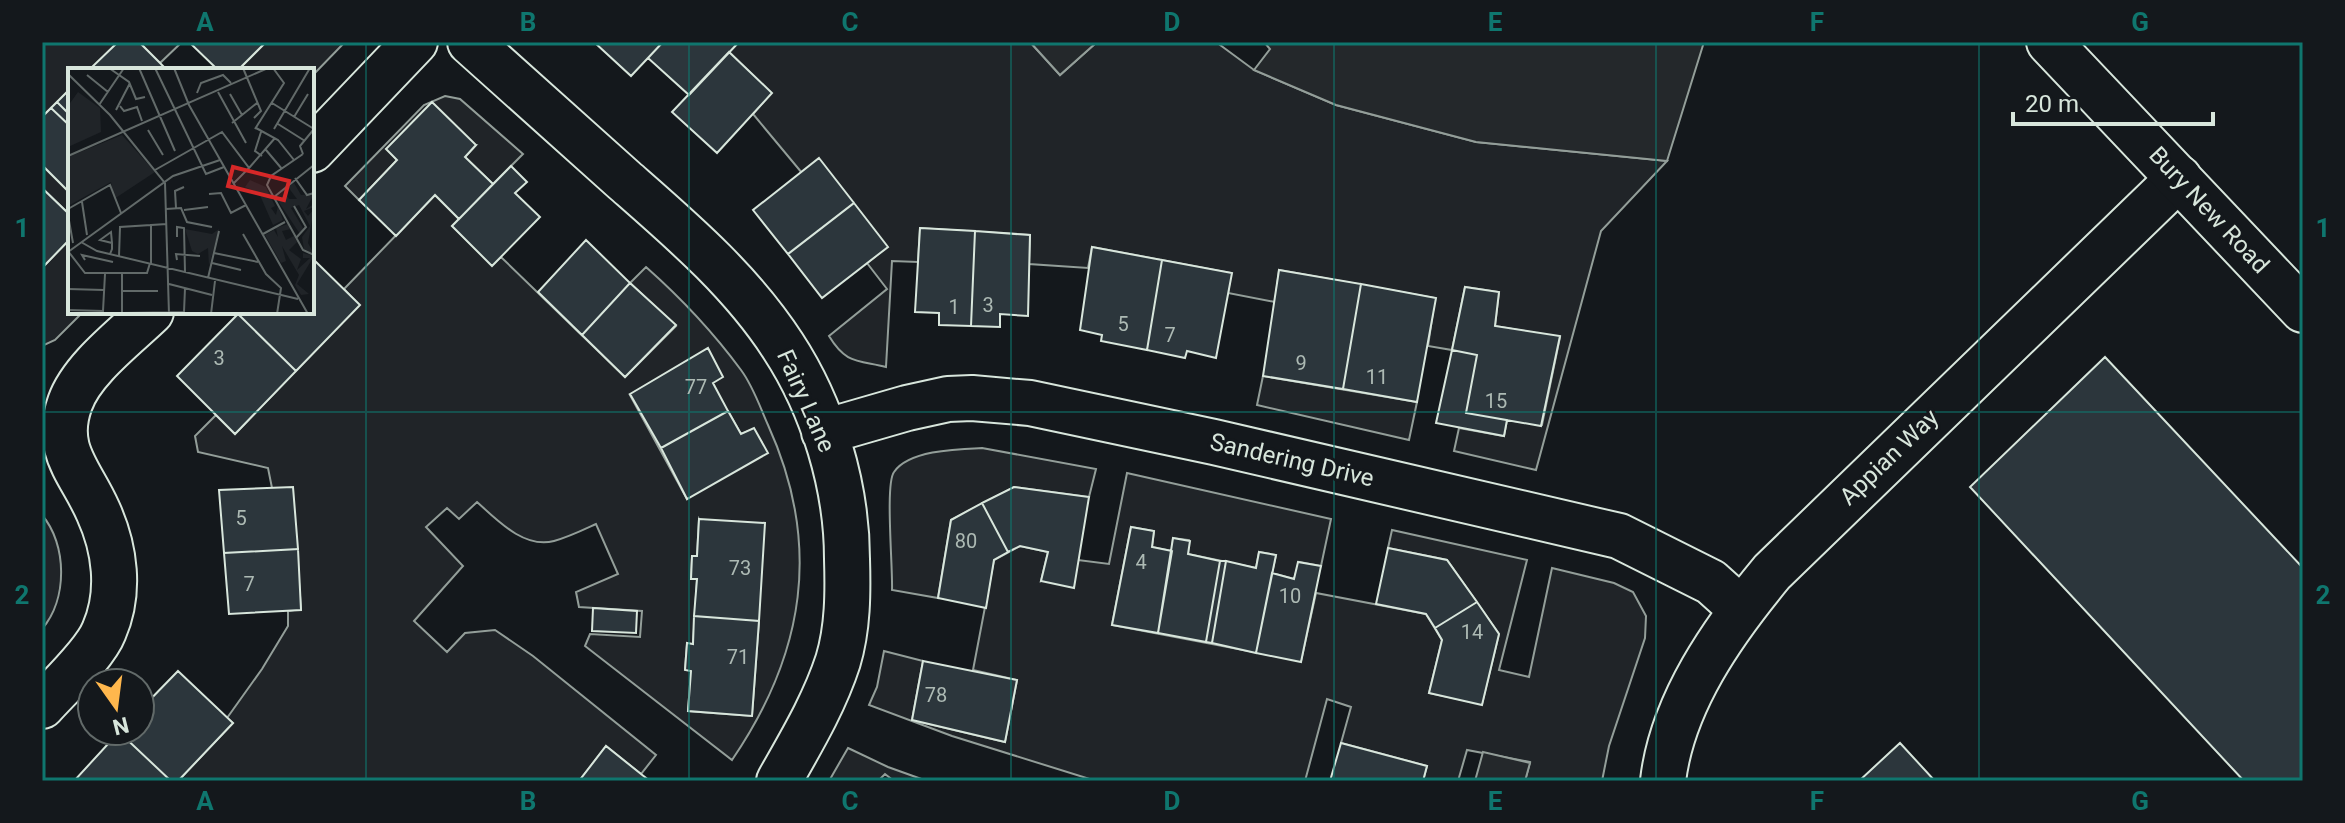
<svg xmlns="http://www.w3.org/2000/svg" width="2345" height="823" font-family="Roboto,sans-serif">
<rect width="100%" height="100%" fill="#14181c"/>
<path fill="#202428" stroke="#939e99" stroke-width="2" fill-rule="evenodd" d="M42 42H118L90 70H70V89L42 117Z
M139 42H182L160 63Z
M266 42H345L312 76V70H238Z
M739 42H1030L1060 75 1097 42H1216L1254 70 1336 105 1476 142 1667 161 1601 231 1536 470 1454 451 1459 428 1504 436 1507 420 1542 425 1560 337 1495 326 1499 292 1465 287 1452 350 1428 346 1435 298 1279 270 1275 302 1228 293 1231 273 1092 247 1088 268 1029 264 1030 235 920 228 918 262 892 261 886 367C857 360 846 364 829 336L887 289 867 263 887 247 802 173 753 114 771 93 729 52Z
M445 96 460 99 523 154 493 184 465 157 476 145 387 149 397 160 359 200 345 186 424 105Z
M42 165 70 193V215L42 188Z
M435 195 459 219 452 226 492 265 501 257 625 377 676 326 630 283 646 267C681 298 713 332 741 370 753 386 760 407 768 425 822 544 805 653 732 760L585 646 590 634 640 637 642 611 579 607 576 592 618 574 596 524C583 530 569 537 554 541 524 549 497 520 477 502L459 519 447 508 426 527 463 566 414 621 447 652 465 633 495 630 533 656 656 755 641 774 606 746 579 781H178L233 723 227 718 262 669 288 626V611L301 609 292 488H272L268 468 198 452 195 436 216 415 235 434 359 305 344 289ZM630 395 728 411 741 434 754 429 687 499ZM699 519 759 621 752 716 688 711 691 671 685 669 687 644H693L697 579H691L692 557 697 556Z
M70 239V312H83L55 340 42 346V268Z
M1263 376 1417 402 1409 440 1257 405Z
M982 448 1096 469 1089 497 1014 487 951 520 938 598 892 590C893 568 885 484 894 472 909 450 958 449 982 448Z
M1127 473 1331 519 1321 566 1299 562 1294 579 1272 573 1276 555 1259 552 1256 568 1188 554 1189 540 1173 538 1172 551 1152 547 1154 531 1131 527 1112 625 1301 661 1316 593 1426 614 1442 640 1429 693 1482 704 1499 634 1447 560 1388 548 1392 530 1527 560 1499 670 1529 677 1552 568 1614 583 1633 592 1646 616 1645 638 1609 746 1602 781H1525L1530 762 1467 750 1458 781H1423L1427 766 1341 743 1351 707 1327 699 1305 781H1096L952 736 869 705 877 687 884 651 923 661 912 720 1005 742 1017 680 973 670 994 560 1020 546 1048 552 1041 581 1078 560 1109 564Z
M42 515C67 544 68 599 42 629Z
M848 748 888 767 927 781H894L885 774 878 781H829Z"/>
<path fill="#24282b" stroke="#939e99" stroke-width="2" d="M1030 42H1097L1060 75Z
M1264 42H1704L1667 161 1476 142 1336 105 1254 70 1270 49Z
M1483 752 1530 763 1525 781H1475Z"/>
<path fill="#2c363c" stroke="#d8e6dc" stroke-width="2" d="M118 42H139L167 70H93L91 68Z
M189 42H266L238 70H218Z
M594 42H663L631 76Z
M663 42H739L689 95 648 58Z
M729 52 772 93 717 153 672 112Z
M70 89V115L57 102Z
M57 102 70 115V126L51 108Z
M432 102 476 145 465 157 493 184 459 219 435 195 396 236 359 200 397 160 386 149Z
M51 108 70 126V193L42 165V117Z
M819 158 854 203 788 254 753 210Z
M511 166 527 182 515 193 540 217 492 266 452 226Z
M42 188 70 215V239L42 268Z
M854 203 888 247 822 298 788 254Z
M920 228 975 231 971 326 939 325V313L915 312Z
M975 231 1030 235 1028 316 1000 314V327L971 326Z
M586 240 630 283 582 335 538 292Z
M1092 247 1162 260 1147 350 1101 341 1102 335 1080 330Z
M312 258 360 305 296 371 238 314 241 312H312Z
M1162 260 1232 273 1216 358 1187 351 1185 358 1147 350Z
M1279 270 1361 284 1343 389 1263 376Z
M630 283 676 325 625 377 582 335Z
M1361 284 1436 298 1417 402 1343 389Z
M1465 287 1499 292 1495 326 1560 336 1541 426 1466 413 1477 355 1452 350Z
M238 314 296 371 235 434 177 376Z
M708 348 723 377 713 383 728 411 661 448 630 394Z
M1452 350 1477 355 1466 413 1507 420 1504 436 1436 423Z
M2105 357 2303 568V781H2244L1970 487Z
M728 411 741 434 754 428 768 453 687 499 661 448Z
M293 487 298 549 224 553 219 490Z
M1014 487 1089 497 1074 588 1041 581 1048 552 1020 546 1008 552 982 503Z
M982 503 1008 552 994 560 986 608 938 598 951 520Z
M699 519 765 523 759 621 694 616 697 579H691L692 556H697Z
M1131 527 1154 531 1152 547 1172 551 1158 633 1112 625Z
M1173 538 1190 541 1188 554 1220 561 1206 642 1158 633Z
M1388 548 1447 560 1477 602 1435 628 1426 614 1376 604Z
M298 549 301 610 229 614 224 553Z
M1259 552 1276 555 1256 653 1212 643 1226 561 1256 568Z
M1220 561H1226L1212 643 1206 642Z
M1298 562 1321 566 1301 662 1256 653 1272 573 1294 579Z
M1477 602 1499 634 1482 705 1429 693 1442 640 1435 628Z
M593 608 637 611 636 633 592 631Z
M694 616 759 621 752 716 688 711 691 671 685 670 687 643 693 644Z
M923 661 1017 680 1005 742 912 720Z
M178 671 233 723 178 781H171L119 732 140 731V710Z
M119 732 171 781H74Z
M1341 743 1427 766 1423 781H1330Z
M1900 743 1935 781H1859Z
M606 746 641 774 650 781H579Z"/>
<g fill="none" stroke-linecap="round" stroke-linejoin="round">
<defs>
<path id="minor" d="M470 42C521 88 572 134 624 180 681 230 741 281 783 346 823 407 847 486 847 559 848 592 848 628 838 661 824 704 801 742 779 781
M312 150 415 42
M824 432 907 408 948 399 972 398 1030 403 1214 442 1619 536 1711 582 1741 609
M42 706C59 687 95 654 104 631 121 592 115 548 98 511 81 472 53 450 70 403 82 369 125 337 151 312
M1663 781C1672 703 1723 631 1772 572L2179 178"/>
<path id="highway" d="M2049 42 2303 310"/>
</defs>
<use href="#minor" stroke="#d8e6dc" stroke-width="48"/>
<use href="#highway" stroke="#d8e6dc" stroke-width="48"/>
<use href="#minor" stroke="#14181c" stroke-width="44"/>
<use href="#highway" stroke="#14181c" stroke-width="44"/>
</g>
<path fill="none" stroke="#0f766e" stroke-width="2" stroke-opacity="0.55" d="M366 42V781M689 42V781M1011 42V781M1334 42V781M1656 42V781M1979 42V781M42 412H2303"/>
<g text-anchor="middle" dominant-baseline="central" stroke-width="6" stroke-linejoin="round" paint-order="stroke">
<g font-size="20" fill="#adbab4">
<text x="988" y="305">3</text>
<text x="954" y="307">1</text>
<text x="1123" y="324">5</text>
<text x="1170" y="335">7</text>
<text x="219" y="358">3</text>
<text x="1301" y="363">9</text>
<text x="1377" y="377">11</text>
<text x="696" y="387">77</text>
<text x="1496" y="401">15</text>
<text x="241" y="518">5</text>
<text x="966" y="541">80</text>
<text x="1141" y="562">4</text>
<text x="740" y="568">73</text>
<text x="249" y="584">7</text>
<text x="1290" y="596">10</text>
<text x="1472" y="632">14</text>
<text x="738" y="657">71</text>
<text x="936" y="695">78</text>
</g>
<g font-size="24" fill="#d8e6dc" stroke="#14181c">
<text transform="translate(2209 210) rotate(47)">Bury New Road</text>
<text transform="translate(806 401) rotate(66)">Fairy Lane</text>
<text transform="translate(1889 457) rotate(-44)">Appian Way</text>
<text transform="translate(1292 460) rotate(13)">Sandering Drive</text>
</g>
</g>
<g transform="translate(68 68)">
<rect width="246" height="246" fill="#14181c"/>
<path d="M10 24 32 40 33 64 0 79V38ZM54 67 87 104 46 131 43 114 0 138V89ZM182 112 198 119 207 138 203 140 208 147 210 138 215 152 205 157 191 125 177 119ZM226 115 233 127 246 126 238 141 246 136V139L236 143 240 148 246 141 240 175 246 186 236 181 234 169 242 158 231 137 223 140 235 160 232 166 208 130 211 133 217 124 221 131H229L220 119ZM220 156 223 161 214 163 218 172 226 168 229 174 221 182 233 191 229 202 242 190H235V185L246 188 229 216 241 226 233 227 227 217 231 207 214 178 218 193 213 195 197 167 206 162 210 169 208 160ZM117 161 144 166 151 161 141 198 140 180 130 186 124 183Z" fill="#202428"/>
<path fill="none" stroke="#626a69" stroke-width="2" d="M41 0 61 14 68 31 77 29M71 0 107 83M87 0 138 106 156 99M106 0 121 37 240 246M175 0 193 43 186 50M0 6 42 47 97 115 101 246M19 7 40 24M150 24 178 75M129 25 133 15 155 7 163 15M162 26 174 47M204 35 246 61M31 37 56 0M52 38 56 43 69 39 74 53M48 42 62 15M226 49 240 26M164 55 189 35M210 56 237 73M188 60 210 72 226 92M187 61 216 15 205 0M206 61 242 0M80 62 95 87M193 64 187 83 194 88M198 82 214 101M235 86 203 108 199 117 235 182 246 187M235 86 232 78 246 61M0 88 200 0M181 100 207 70M87 102 154 64 181 100 166 115M227 110 239 127 246 125M141 126 153 125 163 145 178 137M206 129 246 97M14 134 19 167M226 138 238 159 228 170M108 140 107 123 116 119M0 141 42 117 53 145M98 141 113 140 119 154 144 159M116 142 140 139M0 147 5 175M83 156V196M175 166 198 206 213 220 209 246M195 166 217 154M109 169V159L116 160 117 204M13 174 29 183 230 231M0 183 17 205H79L82 195M0 184 105 108 152 92M146 185 190 194M42 186 44 181V175L43 164 32 172 44 175M51 188 52 159 99 156M17 192 14 187 45 194M109 192 108 186 132 188M144 195 173 202M54 206V245L116 244 117 220M140 210 151 163M101 216 144 227M0 221 36 222M53 223H90M0 242 35 243 37 206M143 246 147 213"/>
<path fill="#d62828" fill-opacity="0.15" stroke="#d62828" stroke-width="4" d="M165 99 221 113 216 132 160 118Z"/>
<rect width="246" height="246" fill="none" stroke="#d8e6dc" stroke-width="4"/>
</g>
<rect width="2345" height="823" fill="none" stroke="#14181c" stroke-width="88"/>
<g transform="translate(116 707) rotate(166)"><circle r="38" fill="#14181c" stroke="#626a69" stroke-width="2"/>
<path d="M0-6L14 30L0 20L-14 30Z" fill="#ffb74d"/>
<text y="-12" font-size="22" font-weight="bold" text-anchor="middle" fill="#d8e6dc">N</text>
</g>
<path d="M2013 112v12h200v-12" fill="none" stroke="#d8e6dc" stroke-width="4"/>
<text x="2025" y="112" font-size="24" fill="#d8e6dc" stroke="#14181c" stroke-width="6" paint-order="stroke">20 m</text>
<rect x="44" y="44" width="2257" height="735" fill="none" stroke="#0f766e" stroke-width="3"/>
<g font-size="26" text-anchor="middle" font-weight="bold" fill="#0f766e">
<text x="205" y="31">A</text>
<text x="528" y="31">B</text>
<text x="850" y="31">C</text>
<text x="1172" y="31">D</text>
<text x="1495" y="31">E</text>
<text x="1817" y="31">F</text>
<text x="2140" y="31">G</text>
<text x="22" y="237">1</text>
<text x="2323" y="237">1</text>
<text x="22" y="604">2</text>
<text x="2323" y="604">2</text>
<text x="205" y="810">A</text>
<text x="528" y="810">B</text>
<text x="850" y="810">C</text>
<text x="1172" y="810">D</text>
<text x="1495" y="810">E</text>
<text x="1817" y="810">F</text>
<text x="2140" y="810">G</text>
</g>
</svg>
